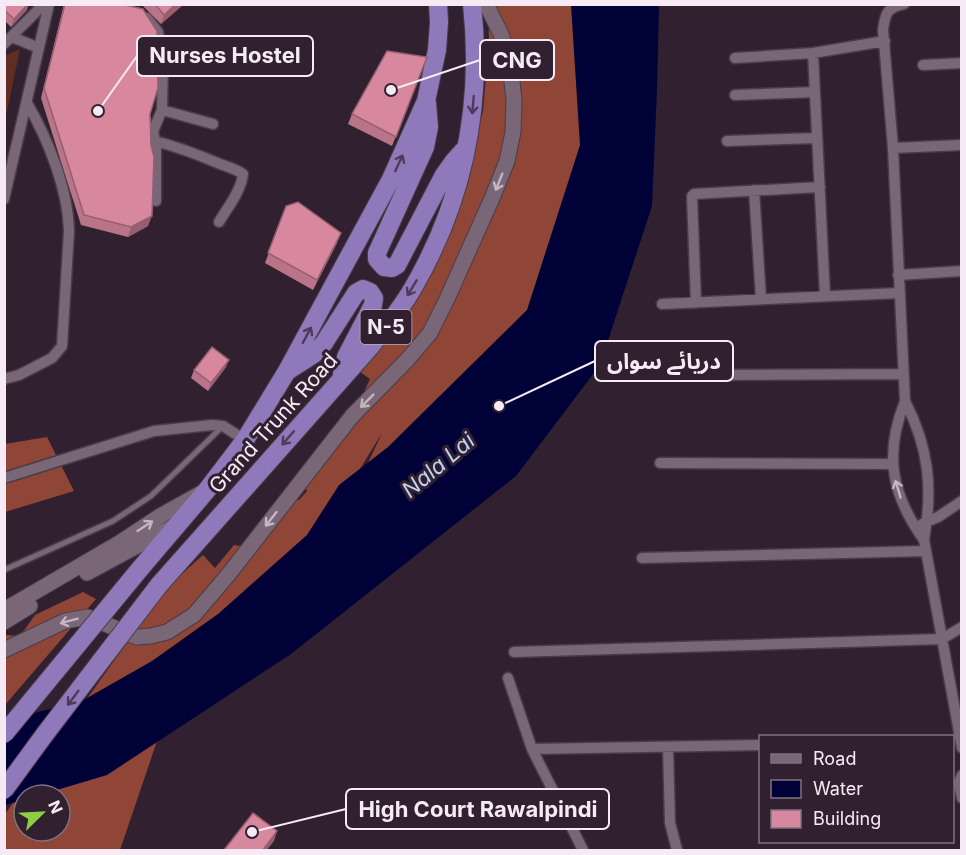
<svg xmlns="http://www.w3.org/2000/svg" width="966" height="855" font-family="Inter,'Noto Sans Arabic',sans-serif">
<rect width="100%" height="100%" fill="#312130"/>
<path fill="#612c21" d="M20 49 7 112 4 111V56Z"/>
<path fill="#8f4636" fill-rule="evenodd" d="M488 5H578L593 147 536 333 345 512 382 433 311 549 189 647 120 850H5V814L165 589 203 555 215 568 234 545 255 548 288 496 299 500 307 491 304 485 338 424 364 392 370 379 356 369 398 323 467 174 483 111 489 42ZM24 795H60V831H24Z
M47 437 74 491 5 512V444Z
M83 592 96 599 5 705V635L20 636 35 615Z"/>
<path fill="#000237" d="M571 5H659L657 89 652 206 600 365 516 476 291 654 107 775 40 795H24V800L5 805 4 720 80 702 152 661 218 614 307 535 339 485 388 447 527 310 580 145Z"/>
<g fill="none" stroke-linecap="round" stroke-linejoin="round">
<defs>
<path id="service" d="M4 570 113 521 151 496 223 426"/>
<path id="minor" d="M904 4C887 7 885 14 883 30L893 148 905 401C929 448 933 488 924 540
M147 18 158 32 163 62 162 110 153 131 156 146V201
M12 37 39 48
M4 44 44 4
M813 53 825 296
M735 58 813 53 885 41
M923 65 962 63
M735 95 815 92
M162 110 213 124
M155 141C178 147 199 155 220 164 228 167 236 169 243 174 241 191 228 207 219 222
M727 141 817 138
M893 148 962 145
M754 190 761 299
M4 199 49 4
M898 275 962 271
M696 303 692 196 694 194 820 187
M662 304 899 293
M715 375 903 374
M4 379 19 375 52 358 62 346 69 231C68 189 48 139 27 103
M905 401C884 454 891 494 924 540L962 748
M660 463 892 464
M4 478 154 431 212 425 223 426 245 440
M922 524 938 517 962 501
M642 558 926 551
M514 652 942 639 962 627
M508 678 532 749 583 850
M668 747 670 823 677 850
M532 749 760 745
M962 775 959 783 962 798"/>
<path id="secondary" d="M87 573 174 526
M4 610 119 543 160 516 203 492
M4 622 30 606
M4 650 65 621 88 617 137 637 151 636 167 632 194 615 228 575 352 416 408 359 430 333 447 299 493 196 507 161 513 132 514 100 510 64 501 34 486 4"/>
<path id="trunk" d="M427 103 429 127 425 147 377 253V259L384 267 392 268 397 265 444 175 454 161 463 151
M289 370 314 354 324 343 356 293 363 289 370 292 374 298 373 305 346 357 342 374
M139 570 207 490 245 440 287 371 391 179 426 101 437 50 439 22 438 4
M159 585 370 347C385 328 401 309 413 288 464 200 483 105 472 4"/>
</defs>
<use href="#service" stroke="#493c49" stroke-width="8"/>
<use href="#minor" stroke="#493c49" stroke-width="13"/>
<use href="#secondary" stroke="#493c49" stroke-width="17"/>
<use href="#trunk" stroke="#493c49" stroke-width="20"/>
<use href="#service" stroke="#796677" stroke-width="5"/>
<use href="#minor" stroke="#796677" stroke-width="10"/>
<use href="#secondary" stroke="#796677" stroke-width="15"/>
<use href="#trunk" stroke="#9079bb" stroke-width="18"/>
<defs>
<path id="trunk-bridge" d="M4 734 139 570
M4 790 45 734 159 585"/>
</defs>
<use href="#trunk-bridge" stroke="#493c49" stroke-width="20" stroke-linecap="butt"/>
<use href="#trunk-bridge" stroke="#9079bb" stroke-width="18"/>
</g>
<path fill="#b97488" d="M4 4 27 10 11 27 4 20Z
M64 4H121L150 114 148 226 128 237 81 225 41 98Z
M141 4H184L161 24Z
M427 57 392 146 348 124 352 114Z
M286 206 337 243 313 290 265 263Z
M226 367 208 391 191 378 194 370Z"/>
<path fill="#965e6f" d="M28 4H29L27 10 11 27 14 19Z
M176 4H184L161 24 164 15Z
M152 216 148 226 128 237 131 227Z
M341 233 337 243 313 290 317 280Z
M229 360 226 367 208 391 211 383Z
M277 831 274 841 267 850H263Z"/>
<path fill="#d7879e" stroke="#965e6f" stroke-width="1.5" d="M4 4H28L14 19 4 10Z
M65 4H121L143 9 157 31 158 88 150 114 151 145 154 157 152 216 131 227 84 215 44 88Z
M155 4H176L164 15Z
M387 51 427 57 396 137 352 114Z
M298 202 341 233 317 280 268 253 286 206Z
M212 347 229 360 211 383 194 370Z
M253 813 277 831 263 850H224Z"/>
<defs><path id="oneway-shaft" d="M-6 0H5M1.5-3L5.5 0L1.5 3" fill="none" stroke-width="1.6" stroke-linecap="round" stroke-linejoin="round" transform="scale(1.5)"/></defs>
<g stroke="#4e3b5a">
<use href="#oneway-shaft" transform="translate(473 105) rotate(95)"/>
<use href="#oneway-shaft" transform="translate(399 163) rotate(-65)"/>
<use href="#oneway-shaft" transform="translate(412 288) rotate(121)"/>
<use href="#oneway-shaft" transform="translate(307 335) rotate(-62)"/>
<use href="#oneway-shaft" transform="translate(288 438) rotate(131)"/>
<use href="#oneway-shaft" transform="translate(73 698) rotate(127)"/>
</g>
<g stroke="#c4b6c3">
<use href="#oneway-shaft" transform="translate(499 182) rotate(112)"/>
<use href="#oneway-shaft" transform="translate(367 401) rotate(135)"/>
<use href="#oneway-shaft" transform="translate(898 489) rotate(-107)"/>
<use href="#oneway-shaft" transform="translate(271 519) rotate(128)"/>
<use href="#oneway-shaft" transform="translate(145 526) rotate(-33)"/>
<use href="#oneway-shaft" transform="translate(69 621) rotate(165)"/>
</g>
<g text-anchor="middle" dominant-baseline="central" stroke-width="6" stroke-linejoin="round" paint-order="stroke">
<rect fill="#312130" stroke="#bbaeba" stroke-width="1.5" x="360.5" y="310" width="51" height="34" rx="4.5"/>
<g font-size="20" font-weight="bold" fill="#f6ebf5">
<text x="386" y="327">N-5</text>
</g>
<g font-size="21" fill="#f6ebf5" stroke="#312130">
<text transform="translate(273 423) rotate(-48)">Grand Trunk Road</text>
</g>
<g font-size="22" font-style="italic" fill="#bed0f3" stroke="#312130">
<text transform="translate(438 465) rotate(-40)">Nala Lai</text>
</g>
</g>
<path fill="none" stroke="#f6ebf5" stroke-width="2" d="M98 111L137 56M391 90L480 60M499 406L595 361M252 832L346 809"/>
<g fill="#f6ebf5" stroke="#312130" stroke-width="2">
<circle cx="98" cy="111" r="6"/>
<circle cx="391" cy="90" r="6"/>
<circle cx="499" cy="406" r="6"/>
<circle cx="252" cy="832" r="6"/>
</g>
<g fill="#312130" stroke="#f6ebf5" stroke-width="2">
<rect x="137" y="36" width="176" height="40" rx="6"/>
<rect x="480" y="40" width="74" height="40" rx="6"/>
<rect x="595" y="341" width="138" height="40" rx="6"/>
<rect x="346" y="789" width="263" height="40" rx="6"/>
</g>
<g font-size="22" text-anchor="middle" font-weight="bold" fill="#f6ebf5">
<text x="225" y="63">Nurses Hostel</text>
<text x="517" y="68">CNG</text>
<text x="664" y="369">دریائے سواں</text>
<text x="478" y="817">High Court Rawalpindi</text>
</g>
<rect width="966" height="855" fill="none" stroke="#f6ebf5" stroke-width="12"/>
<rect x="759" y="735" width="195" height="108" fill="#312130" stroke="#80727f" stroke-width="1.5"/>
<rect x="771" y="754" width="30" height="9" fill="#796677" stroke="#80727f" stroke-width="1.5"/>
<text x="813" y="765" font-size="18" fill="#f6ebf5">Road</text>
<rect x="771" y="780" width="30" height="18" fill="#000237" stroke="#80727f" stroke-width="1.5"/>
<text x="813" y="795" font-size="18" fill="#f6ebf5">Water</text>
<rect x="771" y="810" width="30" height="18" fill="#d7879e" stroke="#80727f" stroke-width="1.5"/>
<text x="813" y="825" font-size="18" fill="#f6ebf5">Building</text>
<g transform="translate(42 813) rotate(66)"><circle r="28" fill="#312130" stroke="#80727f" stroke-width="1.5"/>
<path d="M0-4.5L10 22L0 15L-10 22Z" fill="#8ece43"/>
<text y="-9" font-size="16" font-weight="bold" text-anchor="middle" fill="#f6ebf5">N</text>
</g>
</svg>
